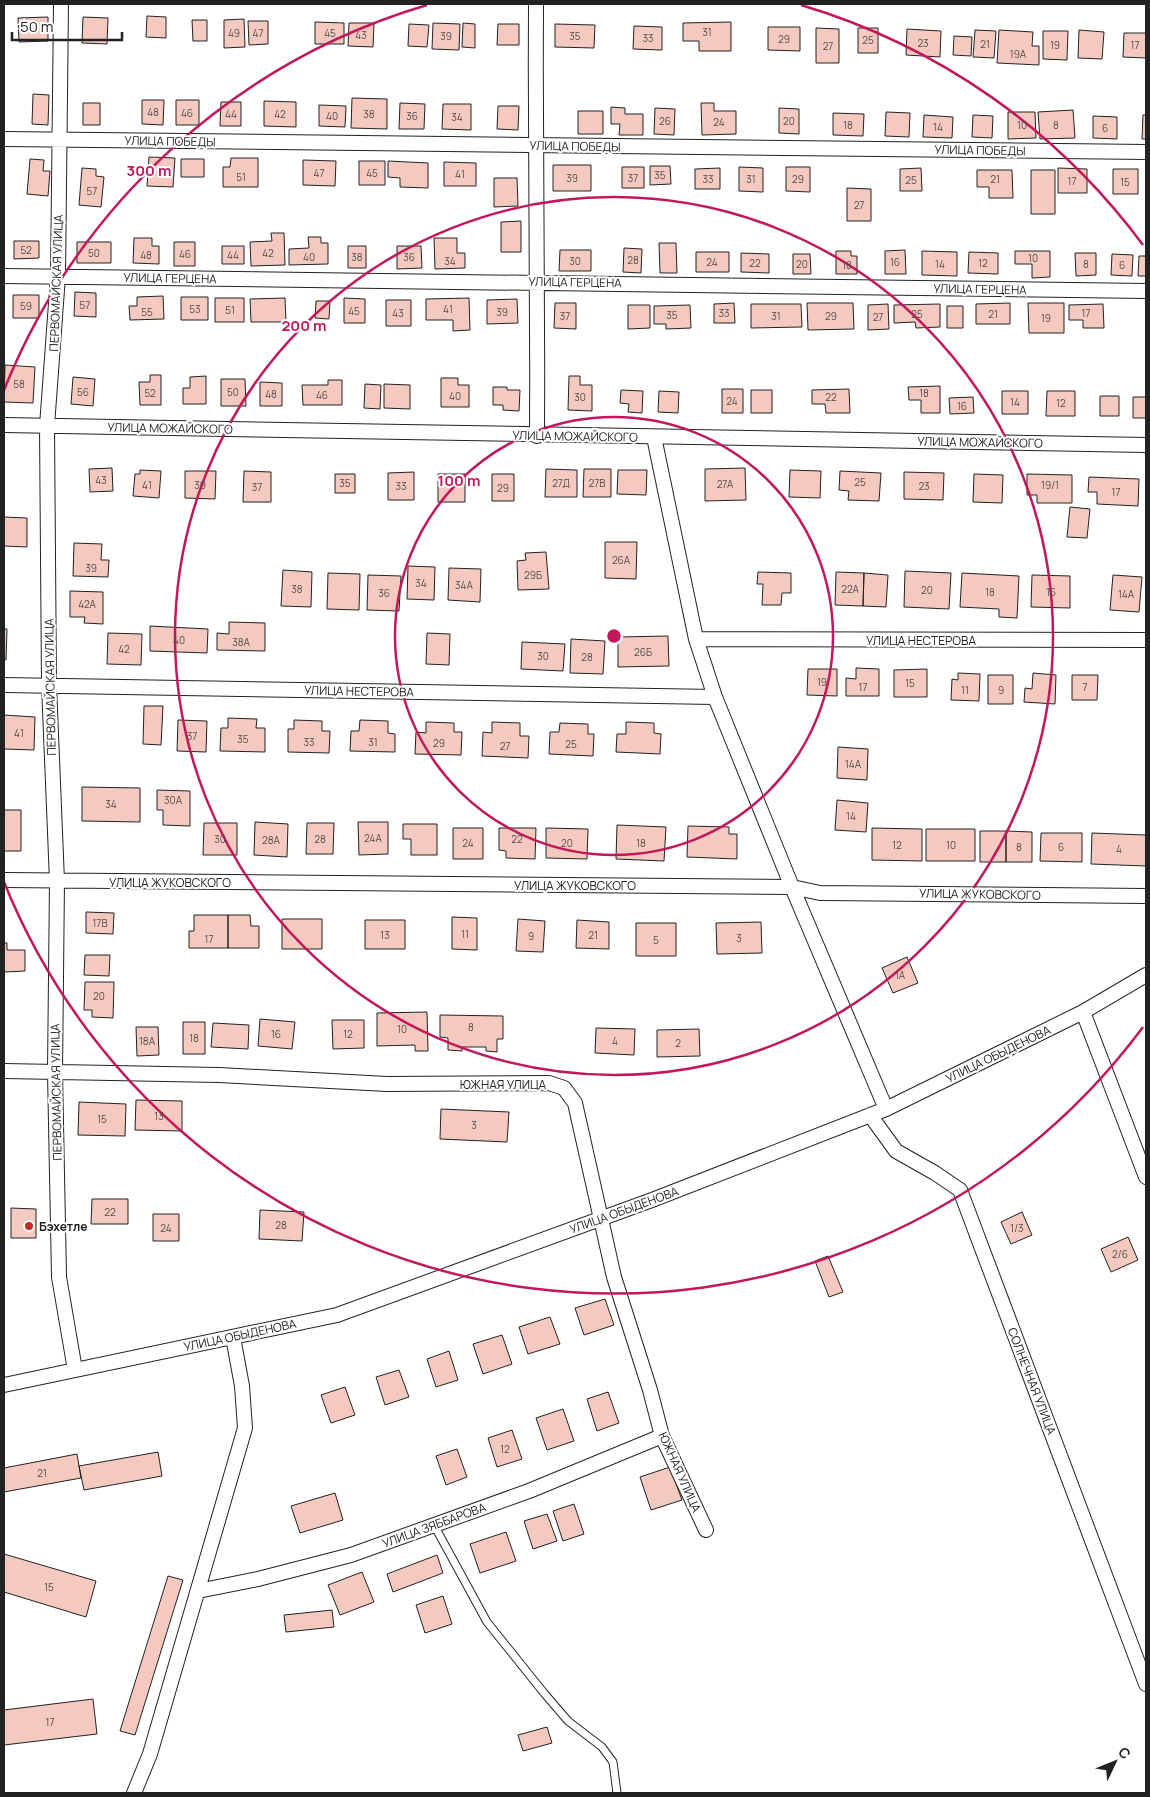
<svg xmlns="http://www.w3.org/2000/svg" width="1150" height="1797" font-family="Manrope,sans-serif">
<rect width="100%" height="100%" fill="#fff"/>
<path fill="#f3c9c0" stroke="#222" d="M147 16 166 17V38L146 37Z
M48 17V41L19 42 18 18Z
M83 17 108 18 107 44 82 43Z
M244 19 245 47 224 48V20Z
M192 20H207V41H193Z
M248 21H268V44L249 45Z
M315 22 344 23V44H315Z
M731 22V51H699V41H683V23Z
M349 23H374L373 47 348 46Z
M433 23 460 24 459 50 432 49Z
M463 23 475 24V48L462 47Z
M409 24 429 25 427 47 408 46Z
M498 24H519V45H497Z
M555 24 595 25 594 48 555 47Z
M634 26 662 27V50L633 49Z
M768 27H800V51L768 50Z
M816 28 839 29V63H816Z
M858 28H878V53H858Z
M907 29 941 31 940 57 906 55Z
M975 30 996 31 994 58 973 57Z
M999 30 1033 32 1032 46H1039V65L997 63Z
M1079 30 1104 32 1102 59 1078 58Z
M1043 31H1068L1067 60 1043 59Z
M1124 33H1146V58L1123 57Z
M954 36 972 37 971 56 953 55Z
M33 94 49 95 48 125 32 124Z
M352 98 387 99V129L351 128Z
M142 100H164L163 125 142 124Z
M176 100H199V125H176Z
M264 101 296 102V127L264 126Z
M221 102H241V126H220Z
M83 103H100V125H83Z
M400 103 425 104 424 129H399Z
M701 103H714V111H736V134L702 135Z
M443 104H471V130L442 129Z
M319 105 346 106 345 127 319 126Z
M498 106H519L518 130 497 129Z
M611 107 625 108V114H643V135H619L620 124H611Z
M655 108 675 109 674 135 654 134Z
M779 108 799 109V134L779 133Z
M1073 110 1075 138 1040 139 1038 112Z
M578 111H603V134H578Z
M886 112 910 113 909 137 885 136Z
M1008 112H1035L1036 138 1008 139Z
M833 113 864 114 863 136 833 135Z
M924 115 953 117 952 138 923 137Z
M973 115 993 116 992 138 972 137Z
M1143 115H1146V139H1142Z
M1093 116 1117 117V139L1093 138Z
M149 157 175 158 173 187 147 186Z
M231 158H258V187H223V167H230Z
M30 159 44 160 43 171H50L48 196 27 194Z
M181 159H204V177H181Z
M303 160 336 161 335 186 303 185Z
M359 161H385V185H359Z
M388 161 428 163V188L400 187V178L388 177Z
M444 162 476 163V186H444Z
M553 165H591V191H553Z
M650 166H670L671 184 650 185Z
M622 167H644V188H622Z
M739 167 763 168V192L739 191Z
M786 167H810V192L786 191Z
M82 168 96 169V176L104 177 101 207 79 205Z
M720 168V189H695V169Z
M921 168 922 191H900V169Z
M1058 168 1087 169V193H1058Z
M1113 169H1138V194H1113Z
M977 170H1012L1013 198H989V187H977Z
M1031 170H1055V214H1031Z
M494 178H517L518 206 494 207Z
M847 188 871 189V221H847Z
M521 221V252H501V222Z
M271 233H284L285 265 251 266 250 242 272 241Z
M308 237H321V243H328V264L289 265V249L309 248Z
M134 238H152V246H159V264L133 263Z
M434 238H457V253H465V268L435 269Z
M14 241H39V258L14 259Z
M77 242H111V263H77Z
M174 242H195V266H174Z
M659 243H676L677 273H660Z
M222 246H244V264H222Z
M348 246H366V268H348Z
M397 246H421L422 268 397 269Z
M624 248 642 249 641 273 623 272Z
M560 250H591V271H559Z
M905 250 906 274H885V251Z
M836 251H851V256H857V274H836Z
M922 251 957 252V276L922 275Z
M1015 251H1050V277L1032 278V264H1015Z
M696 252H729V272H696Z
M969 252 998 253V274L968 273Z
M741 253 769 254V273L741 272Z
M1075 253H1096V275L1076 276Z
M793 254H810L811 274H793Z
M1112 254 1133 255 1132 276 1111 275Z
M1139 256H1146V276H1138Z
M75 292 96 293V317L74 316Z
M13 295H39V318H13Z
M163 296 164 319 130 320 129 306H137V297Z
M181 297H208V320H181Z
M215 298H244V322H215Z
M285 298 286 322H251L250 299Z
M344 298 365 299V323H344Z
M469 298 470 330 453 331V320H426V299Z
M517 299 518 323 487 324V300Z
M386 300H411V326H386Z
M316 301H330L329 319 315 318Z
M555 303H576V329L554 328Z
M734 303 735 323H714V304Z
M807 303H853L854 329 808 330Z
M1010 303V324H976V304Z
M1028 303H1064V333H1029Z
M751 304H801L802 327 751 328Z
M888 304 889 329 868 330V305Z
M940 304V327L916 328 915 322 894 323V305Z
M1103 304 1104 328H1083V320H1069V305Z
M628 305H650V328L628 329Z
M690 305 691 328 666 329V324H654V306Z
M947 306H963V328H947Z
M5 365 35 367 33 403 4 402Z
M150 375H161V405H140L139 382H150Z
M206 376V404H183V388H190V377Z
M569 376H580V385H592V411L568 410Z
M73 377 95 379 93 406 71 404Z
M441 378H458V385H469V407H441Z
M221 379H245L246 406H221Z
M328 380H342V405H303L302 385H328Z
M260 382 282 383V406H260Z
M365 384 381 385 380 409 364 408Z
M384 384 410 385V409L384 408Z
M940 386V413H921V400H909L908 387Z
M493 387H507V390H520L519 411 503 410V405H493Z
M722 389H743V413H722Z
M849 389 850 413H826L825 404H812V390Z
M621 390 643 391 642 413 628 412 629 404 620 403Z
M751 390H772V413H751Z
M659 391 679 392 678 413 658 412Z
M1002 391H1028V414H1002Z
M1047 391H1075V416H1046Z
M1100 396H1119V416H1100Z
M973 397 974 413 950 414 949 398Z
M1133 397H1146V418H1133Z
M112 468 113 491 90 492 89 469Z
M745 468 746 500 705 501V469Z
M546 469 577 470V497H545Z
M584 469H611V497H583Z
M140 470 161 471 159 498 133 496 135 474H140Z
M618 470H647L646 495 617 494Z
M790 470 821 471 820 498 789 497Z
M185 471H216L215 499 185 498Z
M244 471 271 472V502H243Z
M840 471 881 473 879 501 848 500 849 491 839 490Z
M414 472V500H388V473Z
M904 472 944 473 943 500 904 499Z
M335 474H355V493H335Z
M438 474H465V502H438Z
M492 474H514V501H492Z
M974 474 1003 475 1002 503 973 502Z
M1027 474 1072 475V503H1037V495H1027Z
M1089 477 1139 479 1138 506 1097 504V492H1088Z
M1070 507 1090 509 1087 538 1067 537Z
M4 517 27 518V547L4 546Z
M605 542H637L636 579 605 578Z
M74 543 102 544 101 560H109L108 577 73 576Z
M546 552 549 589 518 590 517 561 526 560 525 553Z
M408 566 435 567 434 600 407 599Z
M449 568 481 569 480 602 448 600Z
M283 570 312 572 311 607 281 606Z
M905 571 951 573 949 609 904 607Z
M758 572 791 573V593H782L781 605H762L763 584H757Z
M836 572 864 573 863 606 835 605Z
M328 573 360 574 359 610 327 609Z
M864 573 888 575 886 607 863 606Z
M962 573 1019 576 1017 618 999 617V609L960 607Z
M368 575 401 576 399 611 367 610Z
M1032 575 1070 576V608L1031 607Z
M1113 575 1142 577 1139 612 1110 610Z
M70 591 103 592V624L84 623 85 617H70Z
M229 622 265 623V651L217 650V633L229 634Z
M150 626 208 629 207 653 150 651Z
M4 629H7L6 660 4 659Z
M108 633 142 634 141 665 107 664Z
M427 633 450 634 449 665 426 664Z
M668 636 669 666 618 667V637Z
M571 639 605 641 603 674 570 673Z
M522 642 565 644 563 671 521 669Z
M856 668 879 669V696H846V678L856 679Z
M808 669H837V696L807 695Z
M927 669V697H894V670Z
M958 673 980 674 979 701 951 700 952 679 958 680Z
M1033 673 1056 675 1055 704 1024 702 1025 688 1032 689Z
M988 675H1013V704H988Z
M1072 675H1098L1097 700H1072Z
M144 706H163L161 745 143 744Z
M4 715 35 717 34 750 4 749Z
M228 718 257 719 256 728H265V752L220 751 221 728H228Z
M178 720 207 721 206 752 177 751Z
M294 720 322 721V731H330L329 753 288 752V729H294Z
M360 720 388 721V733L395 734V752L350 751 351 731H359Z
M426 722 454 723V732H462L461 755 415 754 416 732 426 733Z
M492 722 520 723V736H529L528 758 482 756 483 732 492 733Z
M626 722 654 723V733L661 734 660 754 616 752 617 734H626Z
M560 723 588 724V734H594L593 756 549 754 550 732H559Z
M838 747 868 749 867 780 837 778Z
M82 787 140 788V822L82 821Z
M157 790 190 791V826L163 825V810H157Z
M837 800 868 803 866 832 835 830Z
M4 810H21V851H4Z
M255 822 288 824 287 857 254 855Z
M358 822H388V854L359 855Z
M204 823H237V855H203Z
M307 823H334L333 854H306Z
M403 824H437V855H411V839H403Z
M617 825 666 827 664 861 616 859Z
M688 826 729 827V834H737V859L687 857Z
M453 828H483V859H453Z
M499 828H536L535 859 506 858V851L499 850Z
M546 828 588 829 587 859 546 858Z
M872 828 922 829V861L872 860Z
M926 829H975V861H926Z
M980 831H1006V862H980Z
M1006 831 1032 832V862H1006Z
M1041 833H1082V862L1040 861Z
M1092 833 1146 835V866L1091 864Z
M86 912 114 913 113 934 86 933Z
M194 915H228V948H189V931H194Z
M228 915H250L251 926H259V948H228Z
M452 917 477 918V950L452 949Z
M282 919H322V949H282Z
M518 919 545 921 543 952 516 951Z
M365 920H405V949H365Z
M577 920 609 922V949L576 948Z
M761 922 762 953 717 954 716 923Z
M636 923H676V956H636Z
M4 943H7V950H25V971L4 972Z
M85 955H110L109 976 84 975Z
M907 957 918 983 893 993 882 968Z
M85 982H114L113 1018 92 1017V1010H84Z
M427 1012 428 1051H415V1045L377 1046V1013Z
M440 1015 503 1016V1039H497V1052L486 1051V1047H462V1051L448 1050V1038L440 1037Z
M260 1019 295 1022 292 1049 258 1046Z
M332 1020H364V1048L333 1049Z
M183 1022H205V1054H183Z
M213 1023 249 1025 248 1049 211 1047Z
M136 1027H158L159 1055 137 1056Z
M596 1028 635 1029 634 1055 595 1053Z
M699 1029 700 1056 657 1057V1030Z
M136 1100 182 1101V1131L135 1130Z
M79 1102 126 1104 125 1136 78 1135Z
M441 1109 509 1112 507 1142 440 1139Z
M92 1199H128V1224H91Z
M11 1208 36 1209V1238H11Z
M260 1210 304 1212 302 1241 259 1239Z
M1022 1212 1032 1235 1011 1244 1001 1222Z
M153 1214H179V1241H153Z
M1128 1237 1138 1260 1111 1272 1101 1249Z
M828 1256 843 1292 829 1297 815 1261Z
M605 1299 614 1325 584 1335 575 1308Z
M550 1317 560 1344 528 1354 519 1327Z
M502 1335 512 1364 483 1374 473 1344Z
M449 1351 458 1380 436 1387 427 1359Z
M399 1370 409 1397 385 1405 376 1377Z
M345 1387 355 1415 331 1423 321 1395Z
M608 1392 619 1423 597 1431 587 1399Z
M563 1409 574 1441 547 1450 536 1418Z
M512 1430 522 1459 497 1467 488 1438Z
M457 1449 467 1477 446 1485 436 1456Z
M158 1452 162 1476 84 1490 79 1466Z
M77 1454 81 1478 4 1492V1468Z
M670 1467 682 1500 651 1510 640 1477Z
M335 1493 343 1520 300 1533 291 1506Z
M574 1504 584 1534 563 1541 553 1511Z
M547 1514 557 1541 533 1549 524 1521Z
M506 1532 516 1561 480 1573 470 1544Z
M4 1554 96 1581 86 1617 4 1592Z
M437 1555 443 1573 393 1592 387 1574Z
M362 1572 374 1602 340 1615 328 1585Z
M168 1576 183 1580 135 1735 120 1731Z
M443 1596 452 1624 425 1633 416 1605Z
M332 1610 334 1627 286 1632 284 1615Z
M93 1699 97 1734 4 1745V1710Z
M547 1727 552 1743 523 1751 518 1735Z"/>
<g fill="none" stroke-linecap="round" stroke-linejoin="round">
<defs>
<path id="service" d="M434 1525 487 1622 544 1693 568 1721 602 1747 613 1762 617 1793"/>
<path id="minor" d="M61 4 58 276 47 426 49 685 57 881 55 1072 59 1277 75 1370
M536 4C535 148 538 292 537 436
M4 139 1146 152
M4 276 1146 291
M4 425 1146 445
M654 437 696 639 715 697 792 887 886 1109
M696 639 1146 640
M4 685 715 697
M4 880 792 887 820 893 1146 896
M1083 1012 1146 1177
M4 1071 219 1075 387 1084 549 1083 564 1088 575 1103 614 1277 650 1390 662 1436 706 1530
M870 1115 896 1151 935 1173 960 1190 1146 1684
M4 1385 337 1315 652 1200 886 1109 1083 1012 1146 975
M198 1591 258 1579 351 1555 529 1491 662 1436
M134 1793 150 1754 245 1428 242 1386 233 1337"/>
</defs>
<use href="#service" stroke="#222" stroke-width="9"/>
<use href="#minor" stroke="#222" stroke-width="16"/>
<use href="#service" stroke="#fff" stroke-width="7"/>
<use href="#minor" stroke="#fff" stroke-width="14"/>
</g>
<g fill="none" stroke="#c2185b" stroke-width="2.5">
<circle cx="614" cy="636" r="219"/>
<circle cx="614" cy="636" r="439"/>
<path d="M1143 1027A658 658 0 0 1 4 882M4 390A658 658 0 0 1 427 5M801 5A658 658 0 0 1 1143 245"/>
</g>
<circle fill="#c62828" stroke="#fff" stroke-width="2" cx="29" cy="1226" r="5"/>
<g text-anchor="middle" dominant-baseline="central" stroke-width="4" stroke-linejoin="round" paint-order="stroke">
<g font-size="10" fill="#564c4a">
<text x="707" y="32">31</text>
<text x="234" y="33">49</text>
<text x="258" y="33">47</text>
<text x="330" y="33">45</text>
<text x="361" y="35">43</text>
<text x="446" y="36">39</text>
<text x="575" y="36">35</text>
<text x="648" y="38">33</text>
<text x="784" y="39">29</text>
<text x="868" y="40">25</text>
<text x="923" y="43">23</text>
<text x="985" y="44">21</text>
<text x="1055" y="45">19</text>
<text x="1135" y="45">17</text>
<text x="828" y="46">27</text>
<text x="1018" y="54">19А</text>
<text x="153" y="112">48</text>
<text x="187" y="113">46</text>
<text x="231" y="114">44</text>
<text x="280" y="114">42</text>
<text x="369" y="114">38</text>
<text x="332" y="116">40</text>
<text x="412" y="116">36</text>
<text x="457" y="117">34</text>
<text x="665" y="121">26</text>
<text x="789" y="121">20</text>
<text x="719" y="122">24</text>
<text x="848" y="125">18</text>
<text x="1022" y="125">10</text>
<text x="1056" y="125">8</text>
<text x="938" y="127">14</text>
<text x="1105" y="128">6</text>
<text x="319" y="173">47</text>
<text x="372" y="173">45</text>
<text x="460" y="174">41</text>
<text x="660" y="175">35</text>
<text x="241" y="177">51</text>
<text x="572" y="178">39</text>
<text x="633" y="178">37</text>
<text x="708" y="179">33</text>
<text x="751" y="179">31</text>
<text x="798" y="179">29</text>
<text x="995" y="179">21</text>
<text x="911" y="180">25</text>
<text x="1072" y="181">17</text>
<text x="1125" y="182">15</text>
<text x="92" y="191">57</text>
<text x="859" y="205">27</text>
<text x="26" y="250">52</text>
<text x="94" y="253">50</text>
<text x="268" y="253">42</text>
<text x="185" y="254">46</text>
<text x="146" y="255">48</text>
<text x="233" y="255">44</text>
<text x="309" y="257">40</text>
<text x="357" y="257">38</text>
<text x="409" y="257">36</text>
<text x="1033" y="258">10</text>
<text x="633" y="260">28</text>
<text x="450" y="261">34</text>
<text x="575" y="261">30</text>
<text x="712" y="262">24</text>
<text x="895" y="262">16</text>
<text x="755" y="263">22</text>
<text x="983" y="263">12</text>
<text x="802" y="264">20</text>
<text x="940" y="264">14</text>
<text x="1086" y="264">8</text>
<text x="847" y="265">18</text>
<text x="1122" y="265">6</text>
<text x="85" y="305">57</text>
<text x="26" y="306">59</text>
<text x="195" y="309">53</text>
<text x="448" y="309">41</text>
<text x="230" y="310">51</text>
<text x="354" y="311">45</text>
<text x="147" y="312">55</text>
<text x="502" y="312">39</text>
<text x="398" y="313">43</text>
<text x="724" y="313">33</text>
<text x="1086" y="313">17</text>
<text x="917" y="314">25</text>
<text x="993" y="314">21</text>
<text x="672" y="315">35</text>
<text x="565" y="316">37</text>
<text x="776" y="316">31</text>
<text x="831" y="316">29</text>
<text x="878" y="317">27</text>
<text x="1046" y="318">19</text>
<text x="19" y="384">58</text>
<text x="83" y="392">56</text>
<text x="233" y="392">50</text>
<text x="150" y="393">52</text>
<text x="924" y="393">18</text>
<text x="271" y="394">48</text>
<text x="322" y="395">46</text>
<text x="455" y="396">40</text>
<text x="580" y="397">30</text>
<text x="831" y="397">22</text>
<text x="732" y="401">24</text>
<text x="1015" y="402">14</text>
<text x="1061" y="403">12</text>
<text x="962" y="406">16</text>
<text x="101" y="480">43</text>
<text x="860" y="482">25</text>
<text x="345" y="483">35</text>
<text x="561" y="483">27Д</text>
<text x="597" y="483">27В</text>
<text x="725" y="484">27А</text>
<text x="147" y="485">41</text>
<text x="200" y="485">39</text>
<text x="1050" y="485">19/1</text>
<text x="401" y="486">33</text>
<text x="924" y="486">23</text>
<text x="257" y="487">37</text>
<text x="503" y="488">29</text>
<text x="1116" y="492">17</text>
<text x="621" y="560">26А</text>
<text x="91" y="568">39</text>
<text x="533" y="575">29Б</text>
<text x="421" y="583">34</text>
<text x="464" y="585">34А</text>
<text x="297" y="589">38</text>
<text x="850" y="589">22А</text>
<text x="927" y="590">20</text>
<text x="990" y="592">18</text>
<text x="1051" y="592">16</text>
<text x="384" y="593">36</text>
<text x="1126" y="594">14А</text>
<text x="87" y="604">42А</text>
<text x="179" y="640">40</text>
<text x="241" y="642">38А</text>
<text x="124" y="649">42</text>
<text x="643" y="652">26Б</text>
<text x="543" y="656">30</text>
<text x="587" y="657">28</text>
<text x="822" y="682">19</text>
<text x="910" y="683">15</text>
<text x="863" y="687">17</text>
<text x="1085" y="687">7</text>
<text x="965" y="690">11</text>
<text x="1001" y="690">9</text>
<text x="19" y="733">41</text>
<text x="192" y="736">37</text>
<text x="243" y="739">35</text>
<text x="309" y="742">33</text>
<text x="373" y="742">31</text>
<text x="439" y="743">29</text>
<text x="571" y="744">25</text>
<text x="505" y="746">27</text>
<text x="853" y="764">14А</text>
<text x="173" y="800">30А</text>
<text x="111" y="804">34</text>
<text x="851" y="816">14</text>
<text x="373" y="838">24А</text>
<text x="220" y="839">30</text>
<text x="320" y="839">28</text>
<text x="517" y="839">22</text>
<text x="271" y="840">28А</text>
<text x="468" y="843">24</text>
<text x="567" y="843">20</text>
<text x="641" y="843">18</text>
<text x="897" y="845">12</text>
<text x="951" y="845">10</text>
<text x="1019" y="847">8</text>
<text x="1061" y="847">6</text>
<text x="1119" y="849">4</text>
<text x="100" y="923">17В</text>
<text x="465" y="934">11</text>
<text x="385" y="935">13</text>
<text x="593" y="935">21</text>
<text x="531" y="936">9</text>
<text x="739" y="938">3</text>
<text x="209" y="939">17</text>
<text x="656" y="940">5</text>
<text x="900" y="975">1А</text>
<text x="99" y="996">20</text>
<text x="471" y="1027">8</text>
<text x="402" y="1029">10</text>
<text x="276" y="1034">16</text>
<text x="348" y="1034">12</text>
<text x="194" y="1038">18</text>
<text x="147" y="1041">18А</text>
<text x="615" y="1041">4</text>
<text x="678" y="1043">2</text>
<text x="159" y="1116">13</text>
<text x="102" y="1119">15</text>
<text x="474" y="1125">3</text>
<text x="110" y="1212">22</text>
<text x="281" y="1225">28</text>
<text x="166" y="1228">24</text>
<text x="1017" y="1228">1/3</text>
<text x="1120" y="1254">2/6</text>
<text x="505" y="1449">12</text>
<text x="42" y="1473">21</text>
<text x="49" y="1587">15</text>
<text x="50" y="1722">17</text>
</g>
<g font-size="12" fill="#222" stroke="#fff">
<text transform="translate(170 141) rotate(1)">УЛИЦА ПОБЕДЫ</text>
<text transform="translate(575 146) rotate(1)">УЛИЦА ПОБЕДЫ</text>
<text transform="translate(980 150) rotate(1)">УЛИЦА ПОБЕДЫ</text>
<text transform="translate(170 278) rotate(1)">УЛИЦА ГЕРЦЕНА</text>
<text transform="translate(575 282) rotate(1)">УЛИЦА ГЕРЦЕНА</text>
<text transform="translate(56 283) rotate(-88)">ПЕРВОМАЙСКАЯ УЛИЦА</text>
<text transform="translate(980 289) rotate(1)">УЛИЦА ГЕРЦЕНА</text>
<text transform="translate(170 428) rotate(1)">УЛИЦА МОЖАЙСКОГО</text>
<text transform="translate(575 436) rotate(1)">УЛИЦА МОЖАЙСКОГО</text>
<text transform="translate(980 442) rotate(1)">УЛИЦА МОЖАЙСКОГО</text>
<text x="921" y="640">УЛИЦА НЕСТЕРОВА</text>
<text transform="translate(50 687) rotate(-91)">ПЕРВОМАЙСКАЯ УЛИЦА</text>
<text transform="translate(359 691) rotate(1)">УЛИЦА НЕСТЕРОВА</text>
<text x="170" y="882">УЛИЦА ЖУКОВСКОГО</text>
<text x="575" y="885">УЛИЦА ЖУКОВСКОГО</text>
<text transform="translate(980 894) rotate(1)">УЛИЦА ЖУКОВСКОГО</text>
<text transform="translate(998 1054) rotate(-26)">УЛИЦА ОБЫДЕНОВА</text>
<text x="503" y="1084">ЮЖНАЯ УЛИЦА</text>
<text transform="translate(56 1092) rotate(-91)">ПЕРВОМАЙСКАЯ УЛИЦА</text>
<text transform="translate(624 1210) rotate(-20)">УЛИЦА ОБЫДЕНОВА</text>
<text transform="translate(240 1335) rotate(-12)">УЛИЦА ОБЫДЕНОВА</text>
<text transform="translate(1032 1381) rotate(69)">СОЛНЕЧНАЯ УЛИЦА</text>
<text transform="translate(680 1472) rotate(66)">ЮЖНАЯ УЛИЦА</text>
<text transform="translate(434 1525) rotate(-20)">УЛИЦА ЗЯББАРОВА</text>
</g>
<g font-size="12" font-weight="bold" fill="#222" stroke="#fff" text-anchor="start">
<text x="39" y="1226">Бэхетле</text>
</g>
</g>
<circle cx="614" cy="636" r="8" fill="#c2185b" stroke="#fff" stroke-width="2.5"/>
<g font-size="15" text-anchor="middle" font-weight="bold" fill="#c2185b" stroke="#fff" stroke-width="4" stroke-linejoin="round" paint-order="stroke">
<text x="149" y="176">300 m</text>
<text x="304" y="331">200 m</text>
<text x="459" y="486">100 m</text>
</g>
<rect width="1150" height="1797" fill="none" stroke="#222222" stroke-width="10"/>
<g transform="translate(1115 1762) rotate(47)" stroke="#ffffff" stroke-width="4" paint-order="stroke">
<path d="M0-4L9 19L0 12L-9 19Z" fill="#222222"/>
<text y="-8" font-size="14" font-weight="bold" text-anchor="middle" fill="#222222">С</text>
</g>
<path d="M12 32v8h110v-8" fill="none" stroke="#222222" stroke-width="2.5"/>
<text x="20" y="32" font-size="15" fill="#222222" stroke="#ffffff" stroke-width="4" paint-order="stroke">50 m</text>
</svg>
